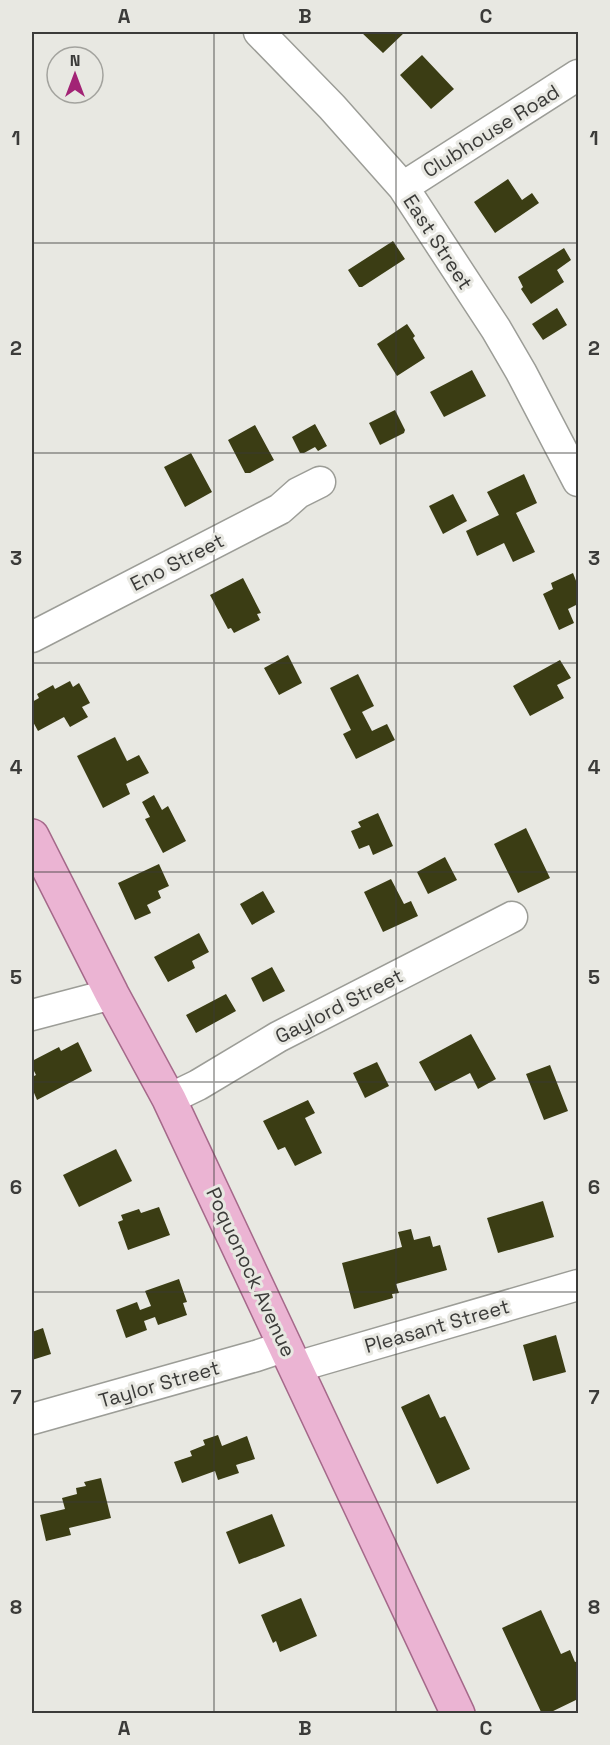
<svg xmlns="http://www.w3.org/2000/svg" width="610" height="1745" font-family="'Space Grotesk',sans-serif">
<rect width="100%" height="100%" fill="#e8e8e2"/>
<path fill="#3b3d14" d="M361 32H405L383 53Z
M422 55 454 89 431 109 400 75Z
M508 179 522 200 532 193 539 203 495 233 474 202Z
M393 241 405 259 362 287H359L348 270Z
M564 248 571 260 557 270 564 282 531 304 521 289 523 287 518 277Z
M557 308 567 325 543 340 532 324Z
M407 324 415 336 413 338 425 358 397 376 377 344Z
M472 370 486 396 444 417 430 392Z
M395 410 405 430 404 433 380 445 369 423Z
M315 424 327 446 318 451 315 447 304 453H300L292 437Z
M255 425 274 460 250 473H245L228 440Z
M191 453 212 492 185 507 164 467Z
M524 474 537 503 516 513 535 552 513 562 504 543 477 556 466 531 499 515 487 492Z
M453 494 467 521 443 534 429 506Z
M573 573 578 586V604L568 609 574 623 559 630 543 594 553 589 551 583Z
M243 578 261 613 257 614 260 620 234 633 231 628 228 629 210 595Z
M288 655 302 683 279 695 264 668Z
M560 660 571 678 557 685 564 698 530 716 513 686Z
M358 674 374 706 362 712 372 731 387 724 395 740 356 759 343 734 351 730 330 688Z
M70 681 73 687 79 683 90 703 82 707 88 717 70 727 64 717 38 731 32 720V702L39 698 37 694 53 685 55 689Z
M115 737 127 761 139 755 149 773 126 784 130 794 103 808 77 756Z
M154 795 162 810 168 806 186 841 163 853 145 819 150 817 142 802Z
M378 813 393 846 373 855 369 845 359 849 351 831 361 827 358 822Z
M526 828 550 878 518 893 494 844Z
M445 857 457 880 428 894 417 872Z
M159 864 169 886 158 891 161 898 147 905 151 913 135 920 118 883Z
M391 879 404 904 411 901 418 916 383 932 364 892Z
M263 891 275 912 252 925 240 904Z
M199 933 209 952 192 961 195 968 168 982 154 957Z
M272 967 285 991 263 1002 251 978Z
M226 994 236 1011 196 1033 186 1015Z
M471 1034 496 1079 478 1089 470 1073 435 1091 419 1062Z
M78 1042 92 1071 37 1100 32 1088V1077L36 1075 32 1067V1061L59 1047 61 1051Z
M377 1062 389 1086 365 1098 353 1073Z
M550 1065 568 1111 544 1120 526 1074Z
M308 1100 315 1113 305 1118 322 1153 295 1166 285 1147 278 1150 263 1121Z
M116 1149 132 1181 79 1207 63 1175Z
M543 1201 554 1237 498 1253 487 1218Z
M159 1207 170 1235 128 1250 118 1222 123 1220 121 1215 139 1209 141 1213Z
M411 1229 414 1240 430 1236 433 1247 440 1245 447 1270 396 1284 399 1293 392 1294 393 1298 354 1309 342 1263 402 1247 398 1232Z
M179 1279 187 1302 183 1303 187 1315 158 1325 155 1317 144 1321 147 1330 126 1338 116 1310 137 1302 140 1310 151 1306 145 1291Z
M43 1328 51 1354 32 1360V1332Z
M556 1335 566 1372 533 1381 523 1345Z
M429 1394 440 1418 445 1416 470 1469 437 1484 401 1407Z
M218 1435 222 1446 247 1436 255 1459 236 1465 239 1473 218 1480 215 1471 182 1483 174 1462 192 1456 190 1451 205 1445 203 1440Z
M101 1478 111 1518 69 1528 71 1535 46 1541 40 1515 65 1509 62 1498 77 1494 76 1488 86 1486 84 1482Z
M272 1514 285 1546 239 1564 226 1532Z
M301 1598 317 1636 280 1652 276 1641 273 1643 261 1615Z
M541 1610 561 1654 570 1650 575 1662 578 1661V1699L547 1714H542L502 1628Z"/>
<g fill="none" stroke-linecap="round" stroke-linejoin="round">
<defs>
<path id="minor" d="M259 32 332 107 403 187 496 329 521 372 578 481
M403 187 578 75
M32 637 280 509 298 493 320 482
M32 1015 112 994
M169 1099 198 1085 278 1037 512 917
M296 1367 578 1285
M32 1419 256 1356 286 1346"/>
<path id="primary" d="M32 836 112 994 169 1099 458 1714"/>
</defs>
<use href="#minor" stroke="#9c9d97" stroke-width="33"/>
<use href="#primary" stroke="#a5698a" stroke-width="36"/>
<use href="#minor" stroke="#fff" stroke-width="30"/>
<use href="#primary" stroke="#ebb4d3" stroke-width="33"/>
</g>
<path fill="none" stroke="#3b3b39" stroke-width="1.5" stroke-opacity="0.55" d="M214 32V1714M396 32V1714M32 243H578M32 453H578M32 663H578M32 872H578M32 1082H578M32 1292H578M32 1502H578"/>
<g text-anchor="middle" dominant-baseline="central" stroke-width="6" stroke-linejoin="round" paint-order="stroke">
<g font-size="20" fill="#3b3b39" stroke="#e8e8e2">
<text transform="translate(491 131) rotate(-32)">Clubhouse Road</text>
<text transform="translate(438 242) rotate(57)">East Street</text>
<text transform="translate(177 562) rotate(-27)">Eno Street</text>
<text transform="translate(339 1006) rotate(-27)">Gaylord Street</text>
<text transform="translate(251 1272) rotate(65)">Poquonock Avenue</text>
<text transform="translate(437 1326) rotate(-16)">Pleasant Street</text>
<text transform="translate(159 1384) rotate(-16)">Taylor Street</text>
</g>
</g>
<rect width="610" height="1745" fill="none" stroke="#e8e8e2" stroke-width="66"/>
<g transform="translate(75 75)"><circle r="28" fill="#e8e8e2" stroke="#a3a39e" stroke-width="1.5"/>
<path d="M0-4.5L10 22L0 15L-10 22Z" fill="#a22375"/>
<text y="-9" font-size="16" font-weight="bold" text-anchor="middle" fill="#3b3b39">N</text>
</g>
<rect x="33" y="33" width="544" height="1679" fill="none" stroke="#3b3b39" stroke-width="2"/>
<g font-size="20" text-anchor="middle" font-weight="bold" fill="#3b3b39">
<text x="124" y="23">A</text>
<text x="305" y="23">B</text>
<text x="486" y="23">C</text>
<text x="16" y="145">1</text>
<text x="594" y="145">1</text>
<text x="16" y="355">2</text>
<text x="594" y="355">2</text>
<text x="16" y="565">3</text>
<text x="594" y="565">3</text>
<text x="16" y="774">4</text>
<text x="594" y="774">4</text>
<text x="16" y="984">5</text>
<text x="594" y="984">5</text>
<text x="16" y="1194">6</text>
<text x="594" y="1194">6</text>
<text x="16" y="1404">7</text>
<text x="594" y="1404">7</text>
<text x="16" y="1614">8</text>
<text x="594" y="1614">8</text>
<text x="124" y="1735">A</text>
<text x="305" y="1735">B</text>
<text x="486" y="1735">C</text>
</g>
</svg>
